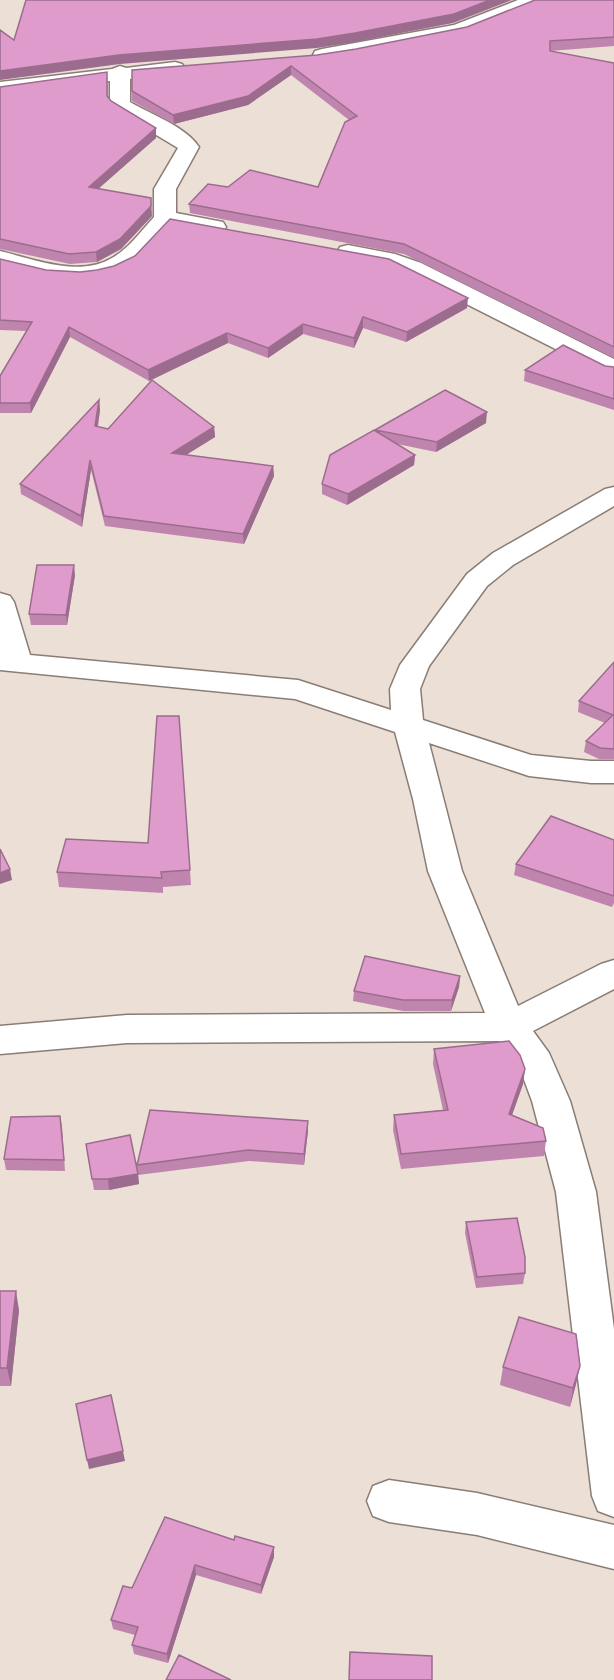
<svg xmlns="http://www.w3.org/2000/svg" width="614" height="1680" font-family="'DejaVu Sans',sans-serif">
<rect width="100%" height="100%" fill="#ecdfd6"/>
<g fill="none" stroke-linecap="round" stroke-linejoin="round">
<defs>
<path id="minor" d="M518 0H543L540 4 466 34 322 61 315 59 313 55 315 51 322 49 454 25Z
M175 62 182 64 185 68 182 72 130 79V102C152 115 185 126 199 147L176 189V213L223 222 226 227 223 232 215 234 170 225C157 240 145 259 128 268 91 290 37 278 0 266V251C33 259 78 277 110 259 128 250 141 231 154 217V189L178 148 113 109 110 105V81L0 94V82L112 69 120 66 126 68Z
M348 245 395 254 421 263 614 359V376L605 374 405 273 389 267 340 257 337 252 340 247Z
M614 487V506L513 565 487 586 429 666 420 689 423 720 531 755 591 761H614V783H591L529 776 429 743 462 871 518 1006 601 964 614 960V989L533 1031 549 1053 570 1101 596 1192 614 1329V1517L598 1511 592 1496 556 1192 532 1101 520 1069 499 1041 127 1043 0 1054V1026L127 1015 485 1013 428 871 413 799 395 732 295 699 0 670V593L10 596 14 602 30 655 298 680 391 710 390 689 400 665 467 574 493 553 605 489Z
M389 1480 477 1493 614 1525V1569L477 1535 389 1522 373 1516 367 1501 373 1486Z"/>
</defs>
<use href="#minor" stroke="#897d75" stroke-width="3"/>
<use href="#minor" fill="#fff" fill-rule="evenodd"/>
</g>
<path fill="#c085af" d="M614 0V46L550 51 614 63V358L404 254 190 213 189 204 228 187H318L349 120 291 75 248 105 174 124 132 101V91L317 55 356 49Z
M107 72 108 97 111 101 156 128V138L98 189 152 216 121 249 97 262 70 264 0 249V87Z
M0 259 46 270 467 308 406 342 363 328 354 348 303 334 268 358 228 343 149 381 70 337 31 413H0V376L26 331 0 330Z
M605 366 614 367V410L524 381 525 370Z
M99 400 100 410 98 427 108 429 214 427 215 437 186 455 273 466 274 476 244 544 105 526 91 470 82 527 21 494 20 484Z
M486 423 436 452 397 444 415 455 414 465 347 505 322 494V484L375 431V430Z
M75 575 67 625H31L29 614Z
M614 662V759H599L584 752 586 741 605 723 578 712 579 701Z
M179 716 191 885 163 887V893L59 887 57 872 148 843Z
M614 840V903L612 907 514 875 516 864Z
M460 976 459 987 451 1011H403L353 1001 354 991Z
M434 1049 525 1069 523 1084 512 1115 546 1141 544 1156 401 1169 393 1130 394 1115 443 1110 433 1064Z
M60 1116 65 1171 6 1170 4 1159Z
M308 1131 304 1165 249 1161 138 1175 139 1184 109 1190H94L86 1144 137 1169V1165Z
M466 1222 525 1273 523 1284 476 1288 465 1233Z
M0 1291 19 1310 11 1386H0Z
M580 1366 576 1384 570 1407 500 1385 503 1367Z
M165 1517 274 1557 261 1594 196 1575 168 1663 134 1654 132 1645 135 1635 113 1629 111 1620 132 1588Z"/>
<path fill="#9c6c8e" d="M490 0H512L453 23 355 42 317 48 120 64 0 80V71Z
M291 66V75L248 105 174 124 173 115Z
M156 128V138L89 197V187Z
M151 198 152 216 121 249 97 262 96 252Z
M468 298 467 308 406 342 407 332Z
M363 317V328L354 348V338Z
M303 324V334L268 358V348Z
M69 327 70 337 31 413 30 403Z
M227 333 228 343 149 381 148 370Z
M99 400 100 410 96 436 95 426Z
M487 412 486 423 436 452 437 442Z
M214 427 215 437 173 463 172 453Z
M415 455 414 465 347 505 348 494Z
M90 460 91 470 82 527 81 516Z
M273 466 274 476 244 544 243 534Z
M74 565 75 575 67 625 66 615Z
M10 869 12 880 0 884V873Z
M460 976 459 987 451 1011 452 1000Z
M525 1069 523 1084 507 1129 509 1114Z
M60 1116 62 1127 65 1171Z
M308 1121V1131L304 1165V1154Z
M138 1174 139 1184 109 1190 108 1179Z
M16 1291 19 1310 11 1386 7 1368Z
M580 1366 576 1384 570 1407 573 1388Z
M123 1451 125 1461 89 1469 87 1460Z
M274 1547V1557L261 1594V1585Z
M195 1565 196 1575 168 1663 167 1654Z"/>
<path fill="#df9bcb" stroke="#9c6c8e" stroke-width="1.5" d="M26 0H490L454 14 355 33 317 39 119 55 0 71V30L14 40Z
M535 0H614V37L550 41V51L614 63V347L404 244 189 204 208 184 228 187 250 170 318 187 345 122 357 116 291 66 248 96 173 115 132 91V70L317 55 356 49 467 27Z
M107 72V96L111 101 156 128 89 187 151 198V206L120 239 96 252 69 254 0 239V87Z
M170 219 389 259 468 298 407 332 363 317 354 338 303 324 268 348 227 333 148 370 69 327 30 403H0V376L32 322 0 320V259L46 270 80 272 97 270 114 266 135 256Z
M563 345 605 366 614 367V399L525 370Z
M152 380 214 427 172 453 273 466 243 534 104 516 90 460 81 516 20 484 99 400 95 426 108 429Z
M445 390 487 412 437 442 375 430Z
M374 430 415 455 348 494 322 484 330 455Z
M37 565H74L66 615 29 614Z
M614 662V749L600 748 586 741 613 715 579 701Z
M157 716H179L190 870 161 872 162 878 57 872 66 839 148 843Z
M551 816 614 840V896L516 864Z
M0 849 10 869 0 873Z
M365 956 460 976 452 1000H403L354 991Z
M509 1041 520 1055 525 1069 509 1114 543 1128 546 1141 401 1154 394 1115 448 1110 434 1049Z
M150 1110 308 1121 304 1154 248 1150 137 1165Z
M60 1116 64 1160 4 1159 11 1117Z
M130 1135 138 1174 108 1179H92L86 1144Z
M517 1218 525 1257V1273L477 1277 466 1222Z
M0 1291H16L7 1368H0Z
M519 1317 576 1334 580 1366 573 1388 503 1367Z
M111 1395 123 1451 87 1460 76 1404Z
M165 1517 234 1540 235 1536 274 1547 261 1585 195 1565 167 1654 132 1645 138 1627 111 1620 123 1586 132 1588Z
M350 1652 432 1656V1680H349Z
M179 1655 231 1680H166Z"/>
</svg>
